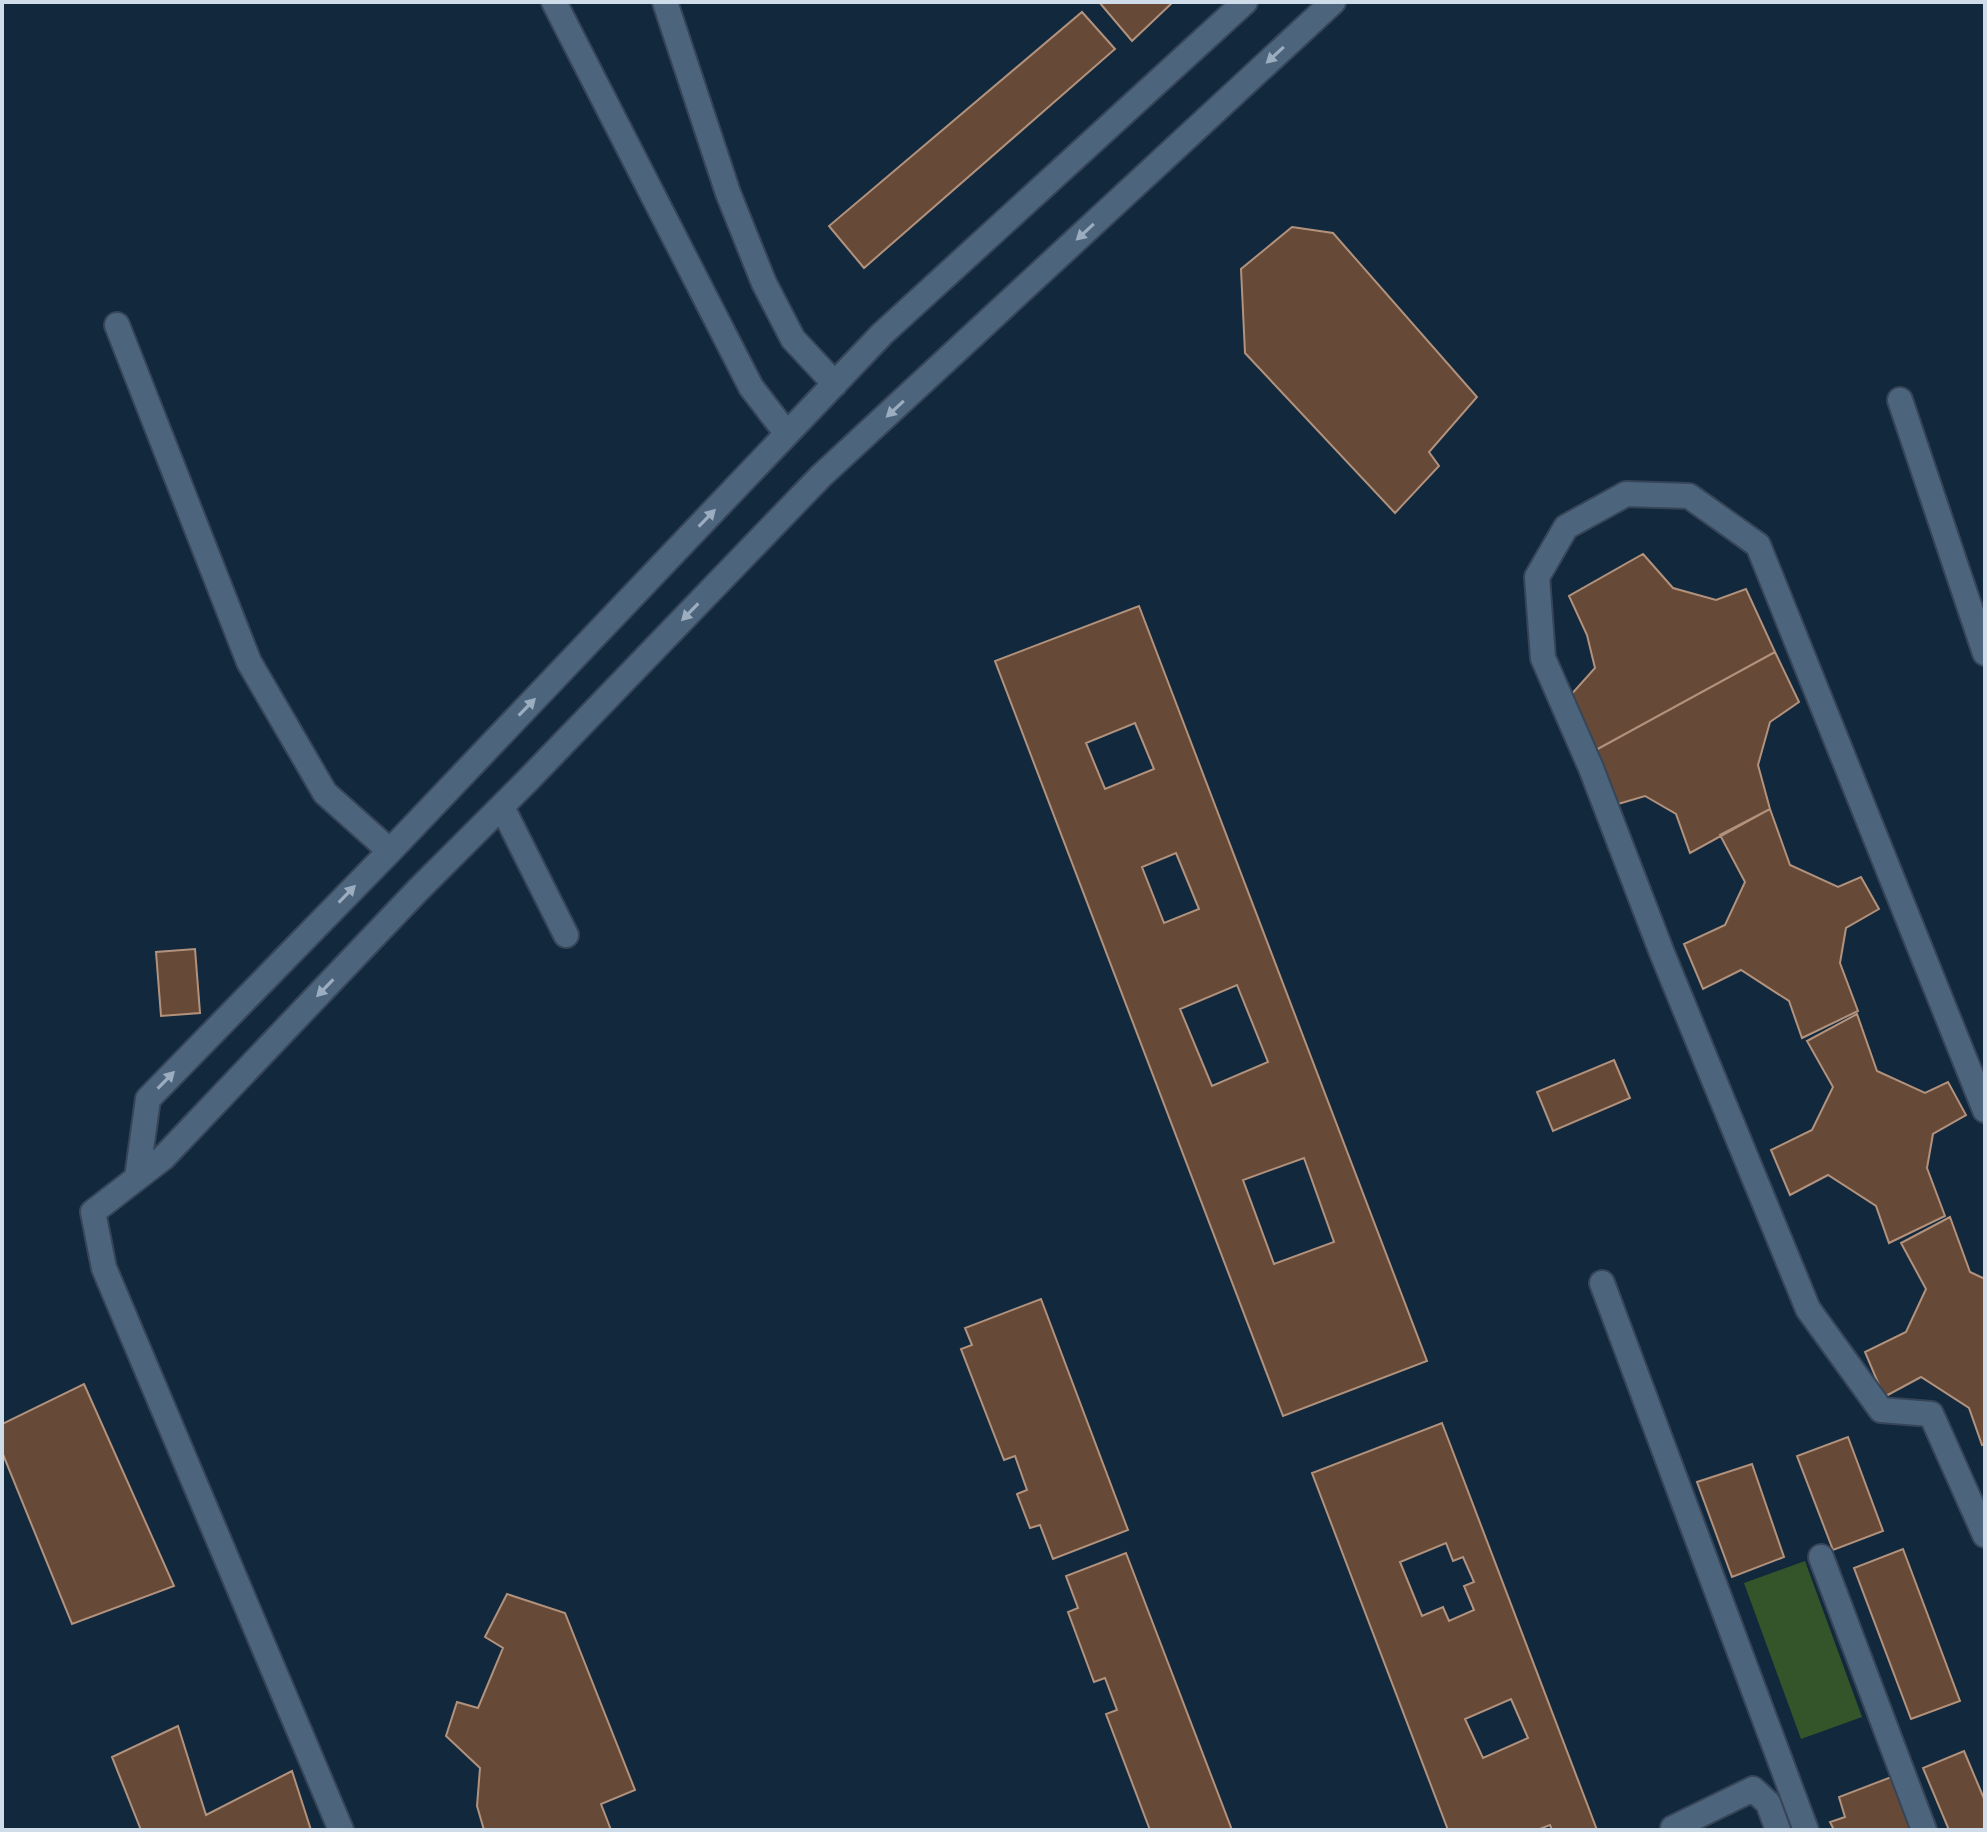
<svg xmlns="http://www.w3.org/2000/svg" width="1987" height="1832" font-family="Cabin,sans-serif">
<rect width="100%" height="100%" fill="#12283d"/>
<path fill="#345529" d="M1805 1561 1862 1717 1801 1739 1744 1583Z"/>
<path fill="#664a37" stroke="#b2927c" stroke-width="2" fill-rule="evenodd" d="M1099 2H1173L1132 41Z
M1082 12 1115 49 864 268 829 226Z
M1292 227 1333 233 1477 397 1429 452 1439 466 1395 513 1245 353 1241 269Z
M1643 554 1673 588 1716 600 1746 589 1775 652 1594 751 1569 697 1595 668 1587 635 1569 596Z
M1139 606 1427 1361 1283 1416 995 661ZM1135 723 1154 769 1105 789 1086 743ZM1176 853 1199 909 1164 923 1142 867ZM1237 985 1268 1062 1212 1086 1180 1009ZM1304 1158 1334 1242 1274 1264 1243 1180Z
M1775 652 1799 702 1770 722 1758 765 1770 809 1690 853 1676 814 1645 796 1618 804 1594 751Z
M1770 809 1790 865 1838 887 1861 877 1879 909 1846 928 1840 963 1858 1011 1802 1038 1789 1001 1741 970 1703 989 1684 944 1725 925 1745 882 1720 835Z
M195 949 200 1013 161 1016 156 952Z
M1857 1014 1877 1071 1925 1093 1948 1082 1966 1115 1933 1134 1927 1168 1945 1216 1889 1243 1876 1206 1828 1175 1790 1195 1771 1150 1812 1130 1833 1087 1807 1041Z
M1614 1060 1630 1098 1553 1131 1537 1092Z
M1950 1217 1970 1272 1985 1279V1444L1982 1445 1969 1408 1921 1377 1884 1397 1865 1352 1906 1332 1926 1289 1901 1243Z
M1041 1299 1128 1530 1053 1559 1040 1525 1030 1528 1017 1494 1027 1490 1015 1456 1004 1460 961 1349 972 1345 965 1328Z
M84 1384 174 1586 72 1624 2 1452V1424Z
M1442 1423 1597 1830H1552L1550 1825 1537 1830H1448L1312 1473ZM1446 1543 1453 1561 1463 1557 1474 1582 1464 1586 1474 1610 1449 1621 1443 1607 1422 1616 1400 1562ZM1511 1699 1528 1738 1483 1758 1465 1719Z
M1848 1437 1883 1531 1833 1550 1797 1456Z
M1752 1464 1784 1557 1732 1577 1697 1482Z
M1903 1549 1960 1701 1911 1719 1854 1568Z
M1126 1553 1232 1830H1150L1106 1714 1117 1710 1105 1678 1094 1682 1068 1612 1078 1608 1066 1576Z
M507 1594 565 1613 635 1790 601 1804 611 1830H484L477 1806 480 1768 446 1736 457 1702 478 1708 503 1648 485 1637Z
M178 1726 206 1815 292 1771 311 1830H141L112 1757Z
M1964 1751 1985 1801V1830H1949L1923 1768Z
M1894 1776 1913 1830H1834L1830 1822 1845 1817 1839 1797Z"/>
<g fill="none" stroke-linecap="round" stroke-linejoin="round">
<defs>
<path id="minor" d="M554 2 751 387 787 434
M665 2 728 193 764 283 793 339 835 384
M117 325 249 662 325 793 390 851
M1900 400 1985 653
M502 807 566 935
M1985 1110 1758 545 1689 496 1626 494 1566 527 1537 577 1543 658 1591 768 1662 953 1808 1309 1881 1410 1931 1414 1985 1535
M137 1178 148 1099 390 851 882 334 1245 2
M1602 1283 1806 1830
M1821 1557 1924 1830
M341 1830 104 1268 93 1212 163 1158 417 891 528 780 821 476 1333 2
M1674 1830 1673 1828 1753 1789 1768 1803 1778 1830"/>
</defs>
<use href="#minor" stroke="#364558" stroke-width="28"/>
<use href="#minor" stroke="#4c657d" stroke-width="24"/>
</g>
<defs><path id="oneway-solid" d="M-6-.8H1V-3.2L6.5 0L1 3.2V.8H-6Z" transform="scale(2)"/></defs>
<g fill="#9badbf">
<use href="#oneway-solid" transform="translate(1275 55) rotate(137)"/>
<use href="#oneway-solid" transform="translate(1085 232) rotate(137)"/>
<use href="#oneway-solid" transform="translate(895 409) rotate(137)"/>
<use href="#oneway-solid" transform="translate(707 518) rotate(-46)"/>
<use href="#oneway-solid" transform="translate(690 612) rotate(134)"/>
<use href="#oneway-solid" transform="translate(527 707) rotate(-46)"/>
<use href="#oneway-solid" transform="translate(347 894) rotate(-46)"/>
<use href="#oneway-solid" transform="translate(325 988) rotate(134)"/>
<use href="#oneway-solid" transform="translate(166 1080) rotate(-46)"/>
</g>
<rect width="1987" height="1832" fill="none" stroke="#cfddeb" stroke-width="8"/>
</svg>
